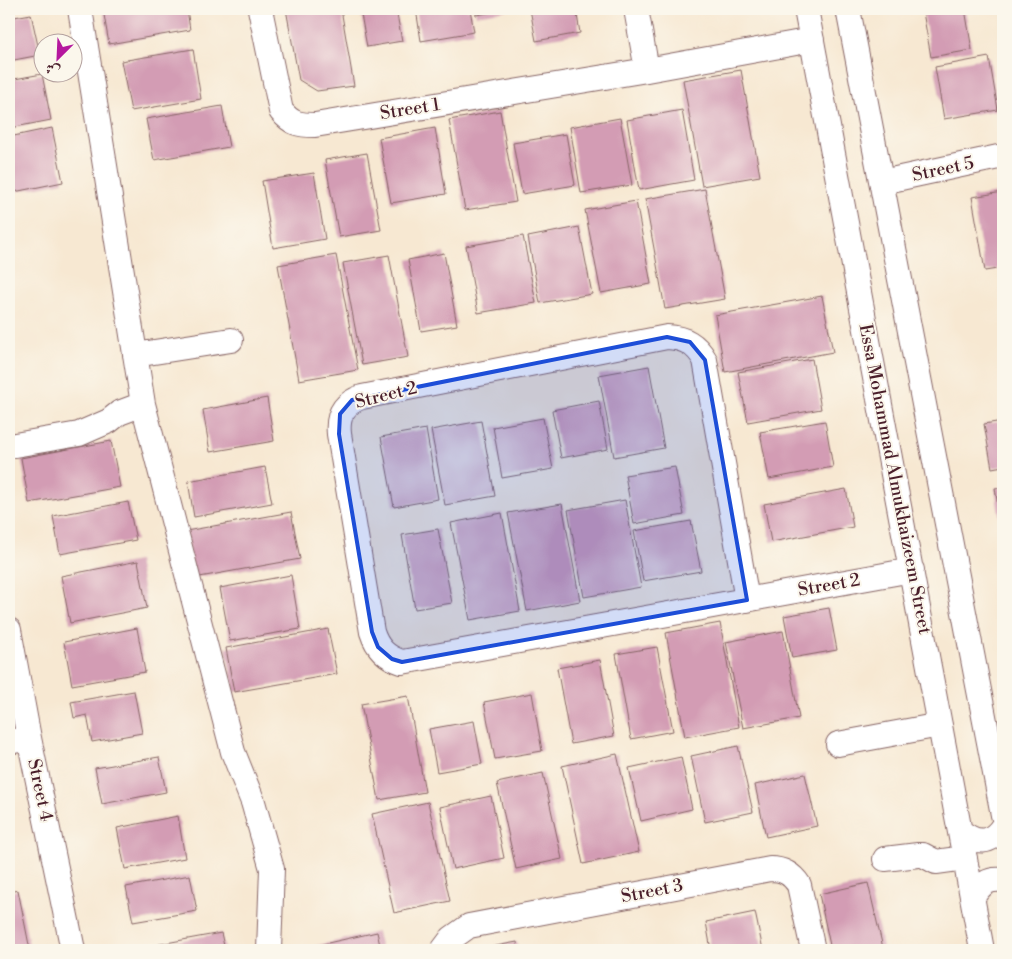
<svg xmlns="http://www.w3.org/2000/svg" width="1012" height="959" font-family="'Libre Bodoni',Amiri,serif">
<rect width="100%" height="100%" fill="#fbf7ec"/>
<filter id="ink" filterUnits="userSpaceOnUse"><feTurbulence type="fractalNoise" baseFrequency=".02" numOctaves="2"/><feDisplacementMap in="SourceGraphic" scale="10" xChannelSelector="R" yChannelSelector="G"/><feConvolveMatrix kernelMatrix="1 2 1 2 8 2 1 2 1" color-interpolation-filters="sRGB"/></filter>
<filter id="wash" filterUnits="userSpaceOnUse"><feTurbulence type="fractalNoise" baseFrequency=".0096" numOctaves="4" result="noise"/><feDisplacementMap in="SourceGraphic" scale="20" xChannelSelector="R" yChannelSelector="G"/><feGaussianBlur stdDeviation="1.12" result="paint"/><feColorMatrix in="noise" values="0 0 0 0 0 0 0 0 0 0 0 0 0 0 0 0 0 1.4 0 .05"/><feComposite in="paint" operator="in"/></filter>
<g filter="url(#wash)">
<rect width="100%" height="100%" fill="#f7e8d2"/>
<g id="blocks">
<path fill="#d39cb4" d="M103 9H187L190 30 109 44Z
M286 9H341L354 86 317 91 299 80Z
M360 9H396L402 41 367 47Z
M416 9H470L474 32 421 41Z
M475 9H506V10L476 15Z
M530 9H576L580 33 536 41Z
M945 9H965L972 50 931 57 923 12Z
M31 14 40 55 9 61V18Z
M193 49 201 99 131 111 121 61Z
M989 57 998 110 944 119 935 67Z
M741 70 760 176 702 186 683 80Z
M42 74 51 120 10 128 9 80Z
M222 106 229 147 154 160 146 119Z
M682 110 694 180 639 190 627 120Z
M500 111 516 202 465 210 449 120Z
M620 118 632 185 581 193 570 127Z
M52 128 63 182 9 193V137Z
M435 128 446 194 391 203 379 138Z
M566 134 575 185 522 194 513 143Z
M367 153 381 230 339 237 325 160Z
M314 173 325 239 273 248 262 181Z
M705 189 725 299 665 309 645 199Z
M1003 192V268L985 271 972 197Z
M636 201 651 284 601 293 585 210Z
M579 227 592 294 540 303 528 237Z
M523 236 536 303 478 313 466 246Z
M444 253 457 325 421 331 408 260Z
M336 255 358 370 299 380 278 265Z
M389 255 408 357 362 365 343 263Z
M822 296 833 352 725 372 715 315Z
M812 359 821 409 748 422 738 372Z
M649 366 664 448 614 457 599 375Z
M267 398 274 441 210 452 203 410Z
M599 401 608 449 561 458 552 410Z
M543 418 553 469 502 478 493 427Z
M481 421 495 496 445 505 431 430Z
M825 421 833 467 769 479 760 432Z
M1003 421V466L992 468 984 424Z
M426 429 438 499 394 507 381 437Z
M111 441 120 487 29 503 21 458Z
M265 467 272 503 194 517 188 481Z
M675 467 684 515 634 524 625 475Z
M1003 487V531H1002L995 488Z
M846 489 853 527 771 542 764 504Z
M625 500 641 587 584 597 568 510Z
M128 502 136 540 60 554 53 516Z
M562 504 580 601 527 611 508 513Z
M291 512 300 559 194 578 186 531Z
M502 513 520 611 470 620 451 523Z
M691 521 701 571 643 581 634 531Z
M438 529 452 603 415 609 402 535Z
M138 561 147 608 70 623 61 576Z
M291 575 300 629 230 641 220 588Z
M829 608 837 650 792 658 784 616Z
M720 623 739 727 685 737 666 633Z
M137 628 145 672 72 685 64 642Z
M328 629 337 674 234 692 226 648Z
M783 631 799 718 743 728 726 642Z
M657 647 673 731 631 739 616 654Z
M600 660 614 736 571 744 557 668Z
M134 691 142 733 92 742 87 715 74 718 71 702Z
M532 693 542 751 495 759 484 702Z
M408 696 425 792 379 800 361 704Z
M474 721 482 764 437 772 429 729Z
M738 746 753 812 705 822 691 756Z
M617 754 639 852 583 864 562 766Z
M159 757 166 792 102 804 95 768Z
M681 757 692 809 641 821 629 768Z
M543 773 562 859 516 869 497 783Z
M805 774 817 826 766 837 755 785Z
M491 796 504 858 453 869 440 807Z
M428 802 450 901 394 913 372 814Z
M178 816 185 858 125 869 117 828Z
M190 875 197 911 133 922 126 887Z
M868 883 883 948 871 950H831L819 894Z
M18 890 30 950H9V892Z
M755 912 763 950H711L706 922Z
M377 932 381 950H301V949Z
M221 933 225 950H133V949Z
M517 942 518 950H480V949Z
M701 946 702 950H682V949Z"/>
</g>
</g>
<g filter="url(#ink)">
<use href="#blocks" fill-opacity="0" stroke="#876565" stroke-width="1"/>
<g fill="none" stroke-linecap="round" stroke-linejoin="round">
<defs>
<path id="minor" d="M80 9 143 404 233 752 253 802 272 869 269 950
M260 9 281 111C292 124 299 125 315 125L647 70 812 40
M636 9 647 70
M806 9 982 950
M848 9 1003 815
M882 182 1003 156
M135 355 231 340
M9 446 79 434 109 421 119 413 143 404
M747 600 705 360C696 344 685 338 667 337L362 397C344 403 337 415 339 434L372 632C377 648 386 657 402 662L912 570
M9 630 29 738 73 950
M9 742 29 738
M838 744 940 725
M960 831C977 844 990 845 1003 826
M885 859 918 855H923L936 862 965 858
M973 897C981 884 988 878 1003 880
M443 950 452 938 469 926 770 869C784 869 792 874 799 885L813 950"/>
</defs>
<use href="#minor" stroke="#876565" stroke-width="26"/>
<use href="#minor" stroke="#fff" stroke-width="24"/>
</g>
</g>
<path fill="#1d4ed8" fill-opacity="0.2" stroke="#1d4ed8" stroke-width="4" stroke-linejoin="round" d="M667 337 690 342 705 360 747 600 402 662 392 659 378 647 372 632 339 434 340 414 352 400Z"/>
<g text-anchor="middle" dominant-baseline="central" stroke-width="4" stroke-linejoin="round" paint-order="stroke">
<g font-size="18" fill="#4a1f2b" stroke="#fbf7ec">
<text transform="translate(410 109) rotate(-9)">Street 1</text>
<text transform="translate(943 169) rotate(-12)">Street 5</text>
<text transform="translate(386 395) rotate(-14)">Street 2</text>
<text transform="translate(895 479) rotate(79)">Essa Mohammad Almukhaizeem Street</text>
<text transform="translate(829 585) rotate(-10)">Street 2</text>
<text transform="translate(40 790) rotate(78)">Street 4</text>
<text transform="translate(652 891) rotate(-11)">Street 3</text>
</g>
</g>
<rect width="1012" height="959" fill="none" stroke="#fbf7ec" stroke-width="30"/>
<g transform="translate(58 58) rotate(204)"><circle r="24" fill="#fbf7ec" stroke="#b4a19f"/>
<path d="M0-4L9 19L0 12L-9 19Z" fill="#b5179e"/>
<text y="-8" font-size="14" font-weight="bold" text-anchor="middle" fill="#4a1f2b">ش</text>
</g>
</svg>
